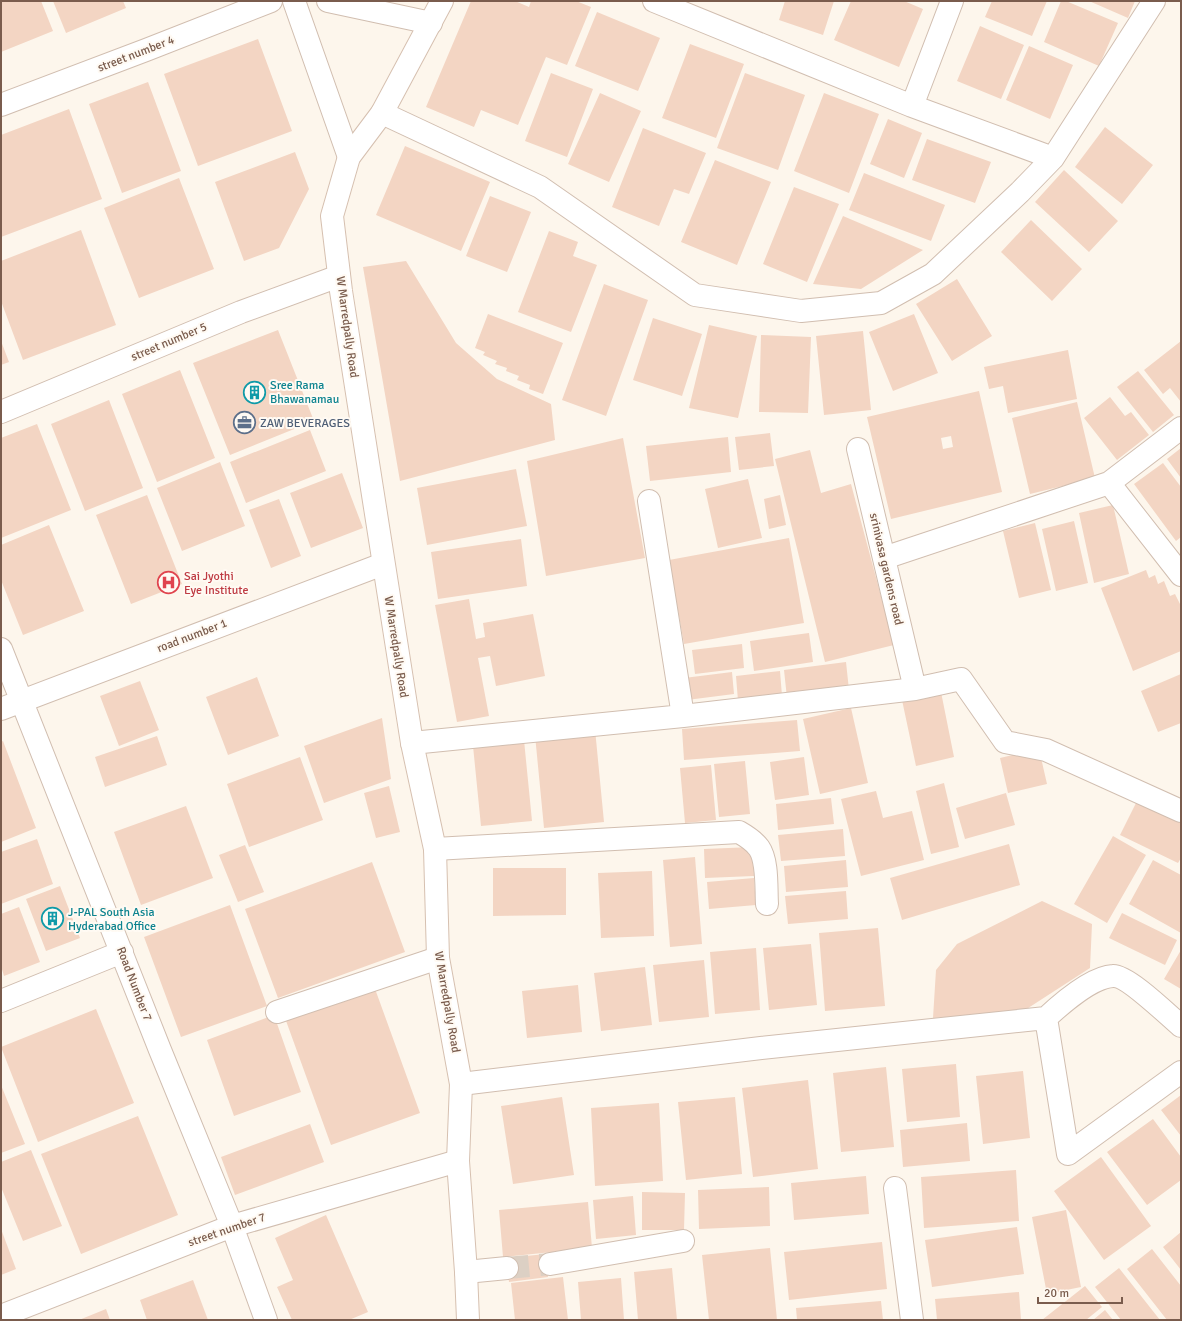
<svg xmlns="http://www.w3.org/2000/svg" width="1182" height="1321" font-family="Signika,sans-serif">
<rect width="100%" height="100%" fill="#fdf6ec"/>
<path fill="#f3d5c3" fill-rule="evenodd" d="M1 1H41L53 31 1 52Z
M53 1H123L126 8 66 33Z
M471 1H515L529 7 531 1H576L591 7 567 65 546 57 518 125 481 110 474 127 426 107Z
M785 1H834L823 35 779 20Z
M851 1H904L923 9 899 67 834 40Z
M992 1H1047L1032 36 985 17Z
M1061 1H1066L1118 23 1099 66 1044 42Z
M1089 1H1135L1128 18Z
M597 12 660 38 638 91 575 66Z
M980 26 1024 45 1001 99 957 81Z
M258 39 292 131 198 166 164 74Z
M690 44 744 64 716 138 662 118Z
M1029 46 1073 65 1050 119 1006 100Z
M551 73 593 89 567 157 525 141Z
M745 73 805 95 778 170 717 148Z
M148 82 181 171 122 193 89 104Z
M600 93 641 111 609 182 568 164Z
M824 93 879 114 849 193 794 171Z
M69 109 102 199 1 237V135Z
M888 119 922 133 904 178 870 164Z
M1105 127 1153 165 1122 204 1075 167Z
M643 128 706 153 689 194 674 189 659 226 612 207Z
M927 139 991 162 975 203 912 180Z
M405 146 490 182 461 251 376 215Z
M295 152 309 189 279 248 244 261 215 182Z
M715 160 771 182 737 265 681 242Z
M1064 170 1118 221 1089 252 1035 202Z
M864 173 945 205 931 241 849 210Z
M179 178 214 269 139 298 104 208Z
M794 187 839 204 807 282 763 264Z
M490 196 531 212 507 272 466 256Z
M843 216 923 250 861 289 813 284Z
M1031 220 1082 269 1052 301 1001 252Z
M81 230 116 325 23 360 1 301V261Z
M549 231 578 242 573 256 597 265 571 332 518 312Z
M406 261 456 343 497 379 551 404 555 440 400 481 363 267Z
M957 279 992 336 952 361 916 304Z
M604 284 648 300 606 416 562 400Z
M488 314 563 343 543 394 529 389 530 385 517 380 519 376 506 371 507 368 495 364 497 361 483 355 485 352 475 348Z
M914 314 938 373 893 391 869 332Z
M653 318 702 334 682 396 633 380Z
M709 325 757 336 738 418 689 408Z
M278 330 314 421 230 455 193 363Z
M863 331 871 410 824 415 816 336Z
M761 335 811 337 808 413 759 412Z
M1 341 9 362 1 365Z
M1181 341V402L1170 388 1163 394 1144 370Z
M1068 350 1077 399 1008 413 1003 386 989 389 984 367Z
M180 370 215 458 157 482 122 394Z
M1138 371 1174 415 1153 432 1117 387Z
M979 391 1002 492 891 519 867 417ZM951 436 953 447 943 449 941 438Z
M1110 397 1125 416 1131 412 1149 435 1117 460 1084 418Z
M109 400 143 488 85 511 51 424Z
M1077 402 1095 478 1030 494 1012 418Z
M37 424 71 510 1 538V438Z
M310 430 326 471 246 503 230 462Z
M770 433 774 466 739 470 735 437Z
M728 437 731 472 650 481 646 446Z
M623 438 645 558 546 576 527 461Z
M1181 448V478L1167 459Z
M810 450 821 493 851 484 894 645 825 662 775 459Z
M220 462 245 526 182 551 157 488Z
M1163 463 1181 487V537L1176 541 1134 484Z
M516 469 527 526 427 545 417 488Z
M342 473 363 528 311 548 290 493Z
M748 479 762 538 718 548 705 489Z
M147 495 182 584 131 604 96 515Z
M780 495 786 525 769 529 764 499Z
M279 499 301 556 271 568 249 510Z
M1113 505 1129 574 1094 583 1079 513Z
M1074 521 1088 583 1056 591 1042 529Z
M1035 523 1051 590 1019 598 1003 531Z
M49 525 84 611 23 635 1 580V545Z
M789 538 804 623 684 644 669 560Z
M521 539 527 586 438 599 431 552Z
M1146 570 1149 578 1155 575 1158 584 1164 581 1170 596 1175 594 1181 606V651L1133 671 1101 588Z
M469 599 476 639 485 637 483 623 533 614 545 676 496 686 490 656 478 658 489 716 457 722 435 605Z
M809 633 813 662 754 671 750 641Z
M742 644 744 668 695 674 692 650Z
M846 662 849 690 787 698 784 670Z
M780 671 782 696 738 701 736 676Z
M732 672 734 694 687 700 684 678Z
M1181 674V723L1158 732 1141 691Z
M257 677 279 736 228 755 206 697Z
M140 681 159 730 119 746 100 696Z
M941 692 954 757 916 766 902 700Z
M851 708 868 783 820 794 803 719Z
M382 718 391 779 324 803 304 746Z
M797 720 800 751 684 760 682 729Z
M595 729 604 822 544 828 535 735Z
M157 736 167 765 105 787 95 757Z
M524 740 532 821 481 826 473 746Z
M3 741 36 828 1 842V742Z
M1039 749 1047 784 1008 793 1000 758Z
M300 757 323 820 249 847 227 784Z
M804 757 809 795 775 800 770 762Z
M745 761 750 814 719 817 714 764Z
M711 765 716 820 685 823 680 768Z
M944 783 959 847 931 854 916 791Z
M389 786 400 832 376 838 364 793Z
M876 791 883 818 912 811 924 860 861 876 841 799Z
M1006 793 1015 825 965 839 956 808Z
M1139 797 1181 817V858L1178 863 1120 835Z
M831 798 834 824 778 830 776 804Z
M186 806 213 878 141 905 114 832Z
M843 829 845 856 781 861 778 835Z
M1113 836 1146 855 1107 923 1074 904Z
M37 839 53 884 1 904V852Z
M1009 844 1020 885 902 920 890 878Z
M245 845 264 892 238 902 219 855Z
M753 847 754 876 705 878 704 849Z
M695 857 702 944 670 947 663 860Z
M846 860 848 887 786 892 784 866Z
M1153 860 1181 875V933L1129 904Z
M372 862 405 952 278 998 245 909Z
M493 868H566V915L493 916Z
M652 871 654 936 601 938 598 873Z
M754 878 756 905 709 909 707 882Z
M60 886 80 938 46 951 26 899Z
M846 891 848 919 788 924 785 896Z
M1042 901 1092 924 1090 968 1022 1012 933 1018 936 970 957 944Z
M230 905 267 1006 181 1037 144 937Z
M19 907 40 962 4 976 1 966V914Z
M1122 913 1177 940 1165 965 1109 938Z
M878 928 885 1006 825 1011 819 933Z
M811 944 817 1005 769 1010 763 948Z
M756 948 760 1010 715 1014 710 952Z
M1181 950V989L1164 979Z
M704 960 709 1017 659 1022 653 965Z
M645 967 652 1025 601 1031 594 973Z
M578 985 582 1032 527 1038 522 991Z
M374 986 420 1113 331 1145 285 1018Z
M96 1009 134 1103 38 1142 1 1047Z
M274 1015 301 1092 234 1116 207 1040Z
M956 1064 960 1117 907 1122 902 1069Z
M886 1067 894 1147 841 1152 833 1073Z
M1023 1071 1030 1138 983 1144 976 1076Z
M808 1080 818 1169 753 1177 742 1088Z
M1 1085 25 1144 1 1153Z
M1181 1095V1136L1161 1110Z
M562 1097 574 1175 513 1184 501 1106Z
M735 1097 742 1174 686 1180 678 1102Z
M659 1103 663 1181 595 1186 591 1108Z
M138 1116 178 1215 81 1254 41 1154Z
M1153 1119 1181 1157V1180L1147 1205 1107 1152Z
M967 1123 970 1161 903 1167 900 1130Z
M310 1124 324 1162 235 1195 221 1157Z
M31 1150 62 1226 23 1241 1 1187V1162Z
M1101 1157 1151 1226 1104 1260 1054 1191Z
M1016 1170 1019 1221 924 1228 921 1177Z
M866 1176 869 1214 794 1220 791 1183Z
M769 1187 770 1226 699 1229 698 1190Z
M642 1192 685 1193 684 1230H642Z
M633 1196 636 1235 596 1239 593 1200Z
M588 1202 592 1248 503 1257 499 1210Z
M1066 1210 1081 1287 1047 1294 1032 1217Z
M326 1215 368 1312 349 1320H292L277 1287 293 1280 275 1238Z
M1017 1227 1024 1274 932 1287 925 1240Z
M1 1229 16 1269 1 1275Z
M1181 1232V1270L1163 1247Z
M882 1242 887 1289 789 1300 784 1252Z
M770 1248 777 1320H709L702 1255Z
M1152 1249 1181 1286V1319L1180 1320H1167L1127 1269Z
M546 1254 548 1277 509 1282 506 1258Z
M672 1268 677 1320H638L634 1272Z
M1119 1268 1160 1320H1121L1095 1287Z
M563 1277 568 1320H515L511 1283Z
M621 1278 624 1320H581L578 1282Z
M193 1280 208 1320H147L140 1300Z
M1085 1286 1102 1307 1086 1320H1042Z
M1019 1292 1021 1320H937L935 1299Z
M881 1301 883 1320H797L796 1308Z
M106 1309 110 1320H79Z
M1105 1310 1113 1320H1093Z"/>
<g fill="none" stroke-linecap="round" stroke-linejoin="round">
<path stroke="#dcd0c4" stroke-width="22" stroke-dasharray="22 11" stroke-linecap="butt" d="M507 1268 550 1264"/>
<defs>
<path id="street" d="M294 1 349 157
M328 1 431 23
M654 1 912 106 1053 158
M1 105 146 50 271 1
M912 106 952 1
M382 113 540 187 695 295 801 311 881 303 933 274 1020 192 1053 158 1154 1
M1 412 241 312 339 276
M1181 428 1109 483 1181 575
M858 449 915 689
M649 501 683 716
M884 558 1109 483
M1 649 160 1050 232 1226 266 1320
M1 709 383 564
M412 743 683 716 915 689 961 679 1005 742 1046 750 1181 811
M435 849 739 832C746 836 754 841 759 848 768 861 766 888 767 904
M1 1001 122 952
M277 1012 438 958
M1046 1018C1061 1004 1092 977 1113 976 1127 975 1168 1015 1181 1026
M461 1084 761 1048 1046 1018 1068 1154 1181 1072
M895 1188 912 1320
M550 1264 683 1241
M466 1272 507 1268
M1 1316 232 1226 458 1161"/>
<path id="secondary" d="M442 1 382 113 349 157 332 216 341 291 412 743 435 849 438 958 461 1084 458 1161 466 1272 468 1320"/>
</defs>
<use href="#street" stroke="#d1beb0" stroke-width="24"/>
<use href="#secondary" stroke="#d6c0b0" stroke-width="24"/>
<use href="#street" stroke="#fff" stroke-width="22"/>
<use href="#secondary" stroke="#fff" stroke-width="22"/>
</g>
<defs>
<symbol id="building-ring" viewBox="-11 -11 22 22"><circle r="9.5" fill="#fffaf3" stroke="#0f9aa8" stroke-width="1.5"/><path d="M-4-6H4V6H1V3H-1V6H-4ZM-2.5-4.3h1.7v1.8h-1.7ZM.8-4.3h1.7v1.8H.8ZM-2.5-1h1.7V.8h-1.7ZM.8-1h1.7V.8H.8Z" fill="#0f9aa8"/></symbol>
<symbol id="office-ring" viewBox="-11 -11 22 22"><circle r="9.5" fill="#fffaf3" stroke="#5c6f8a" stroke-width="1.5"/><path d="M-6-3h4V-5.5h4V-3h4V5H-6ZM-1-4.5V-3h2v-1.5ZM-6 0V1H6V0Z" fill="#5c6f8a"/></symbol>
<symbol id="hospital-ring" viewBox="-11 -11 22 22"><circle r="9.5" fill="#fffaf3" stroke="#e0444e" stroke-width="1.5"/><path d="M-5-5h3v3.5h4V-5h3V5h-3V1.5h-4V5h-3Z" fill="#e0444e"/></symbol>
</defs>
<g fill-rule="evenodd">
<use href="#building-ring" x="242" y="380" width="25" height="25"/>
<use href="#office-ring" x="232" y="410" width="25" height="25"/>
<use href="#hospital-ring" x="156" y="570" width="25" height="25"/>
<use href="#building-ring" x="40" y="906" width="25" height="25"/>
</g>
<g text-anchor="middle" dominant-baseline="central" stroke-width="4" stroke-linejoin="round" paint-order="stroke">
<g font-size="12" fill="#7a5c4d" stroke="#fffaf3">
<text transform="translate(136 54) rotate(-21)">street number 4</text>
<text transform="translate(347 327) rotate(82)">W Marredpally Road</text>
<text transform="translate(169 342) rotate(-23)">street number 5</text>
<text transform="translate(886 569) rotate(77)">srinivasa gardens road</text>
<text transform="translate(192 636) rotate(-21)">road number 1</text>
<text transform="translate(396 647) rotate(81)">W Marredpally Road</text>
<text transform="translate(134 984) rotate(69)">Road Number 7</text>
<text transform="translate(447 1002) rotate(80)">W Marredpally Road</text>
<text transform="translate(227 1230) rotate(-19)">street number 7</text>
</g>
<g font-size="12" fill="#0d838f" stroke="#fffaf3" text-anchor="start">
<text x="270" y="385">Sree Rama<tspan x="270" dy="14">Bhawanamau</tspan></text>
<text x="68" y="912">J-PAL South Asia<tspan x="68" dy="14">Hyderabad Office</tspan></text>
</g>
<g font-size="12" fill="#4e5e75" stroke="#fffaf3" text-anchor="start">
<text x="260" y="423">ZAW BEVERAGES</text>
</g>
<g font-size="12" fill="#be3a42" stroke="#fffaf3" text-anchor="start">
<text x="184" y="576">Sai Jyothi<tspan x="184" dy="14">Eye Institute</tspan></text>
</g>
</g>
<rect width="1182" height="1321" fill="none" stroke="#7a5c4d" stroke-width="4"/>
<path d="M1038 1297v6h84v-6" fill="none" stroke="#7a5c4d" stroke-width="2"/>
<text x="1044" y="1297" font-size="12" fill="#7a5c4d" stroke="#fffaf3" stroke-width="3" paint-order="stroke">20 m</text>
</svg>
